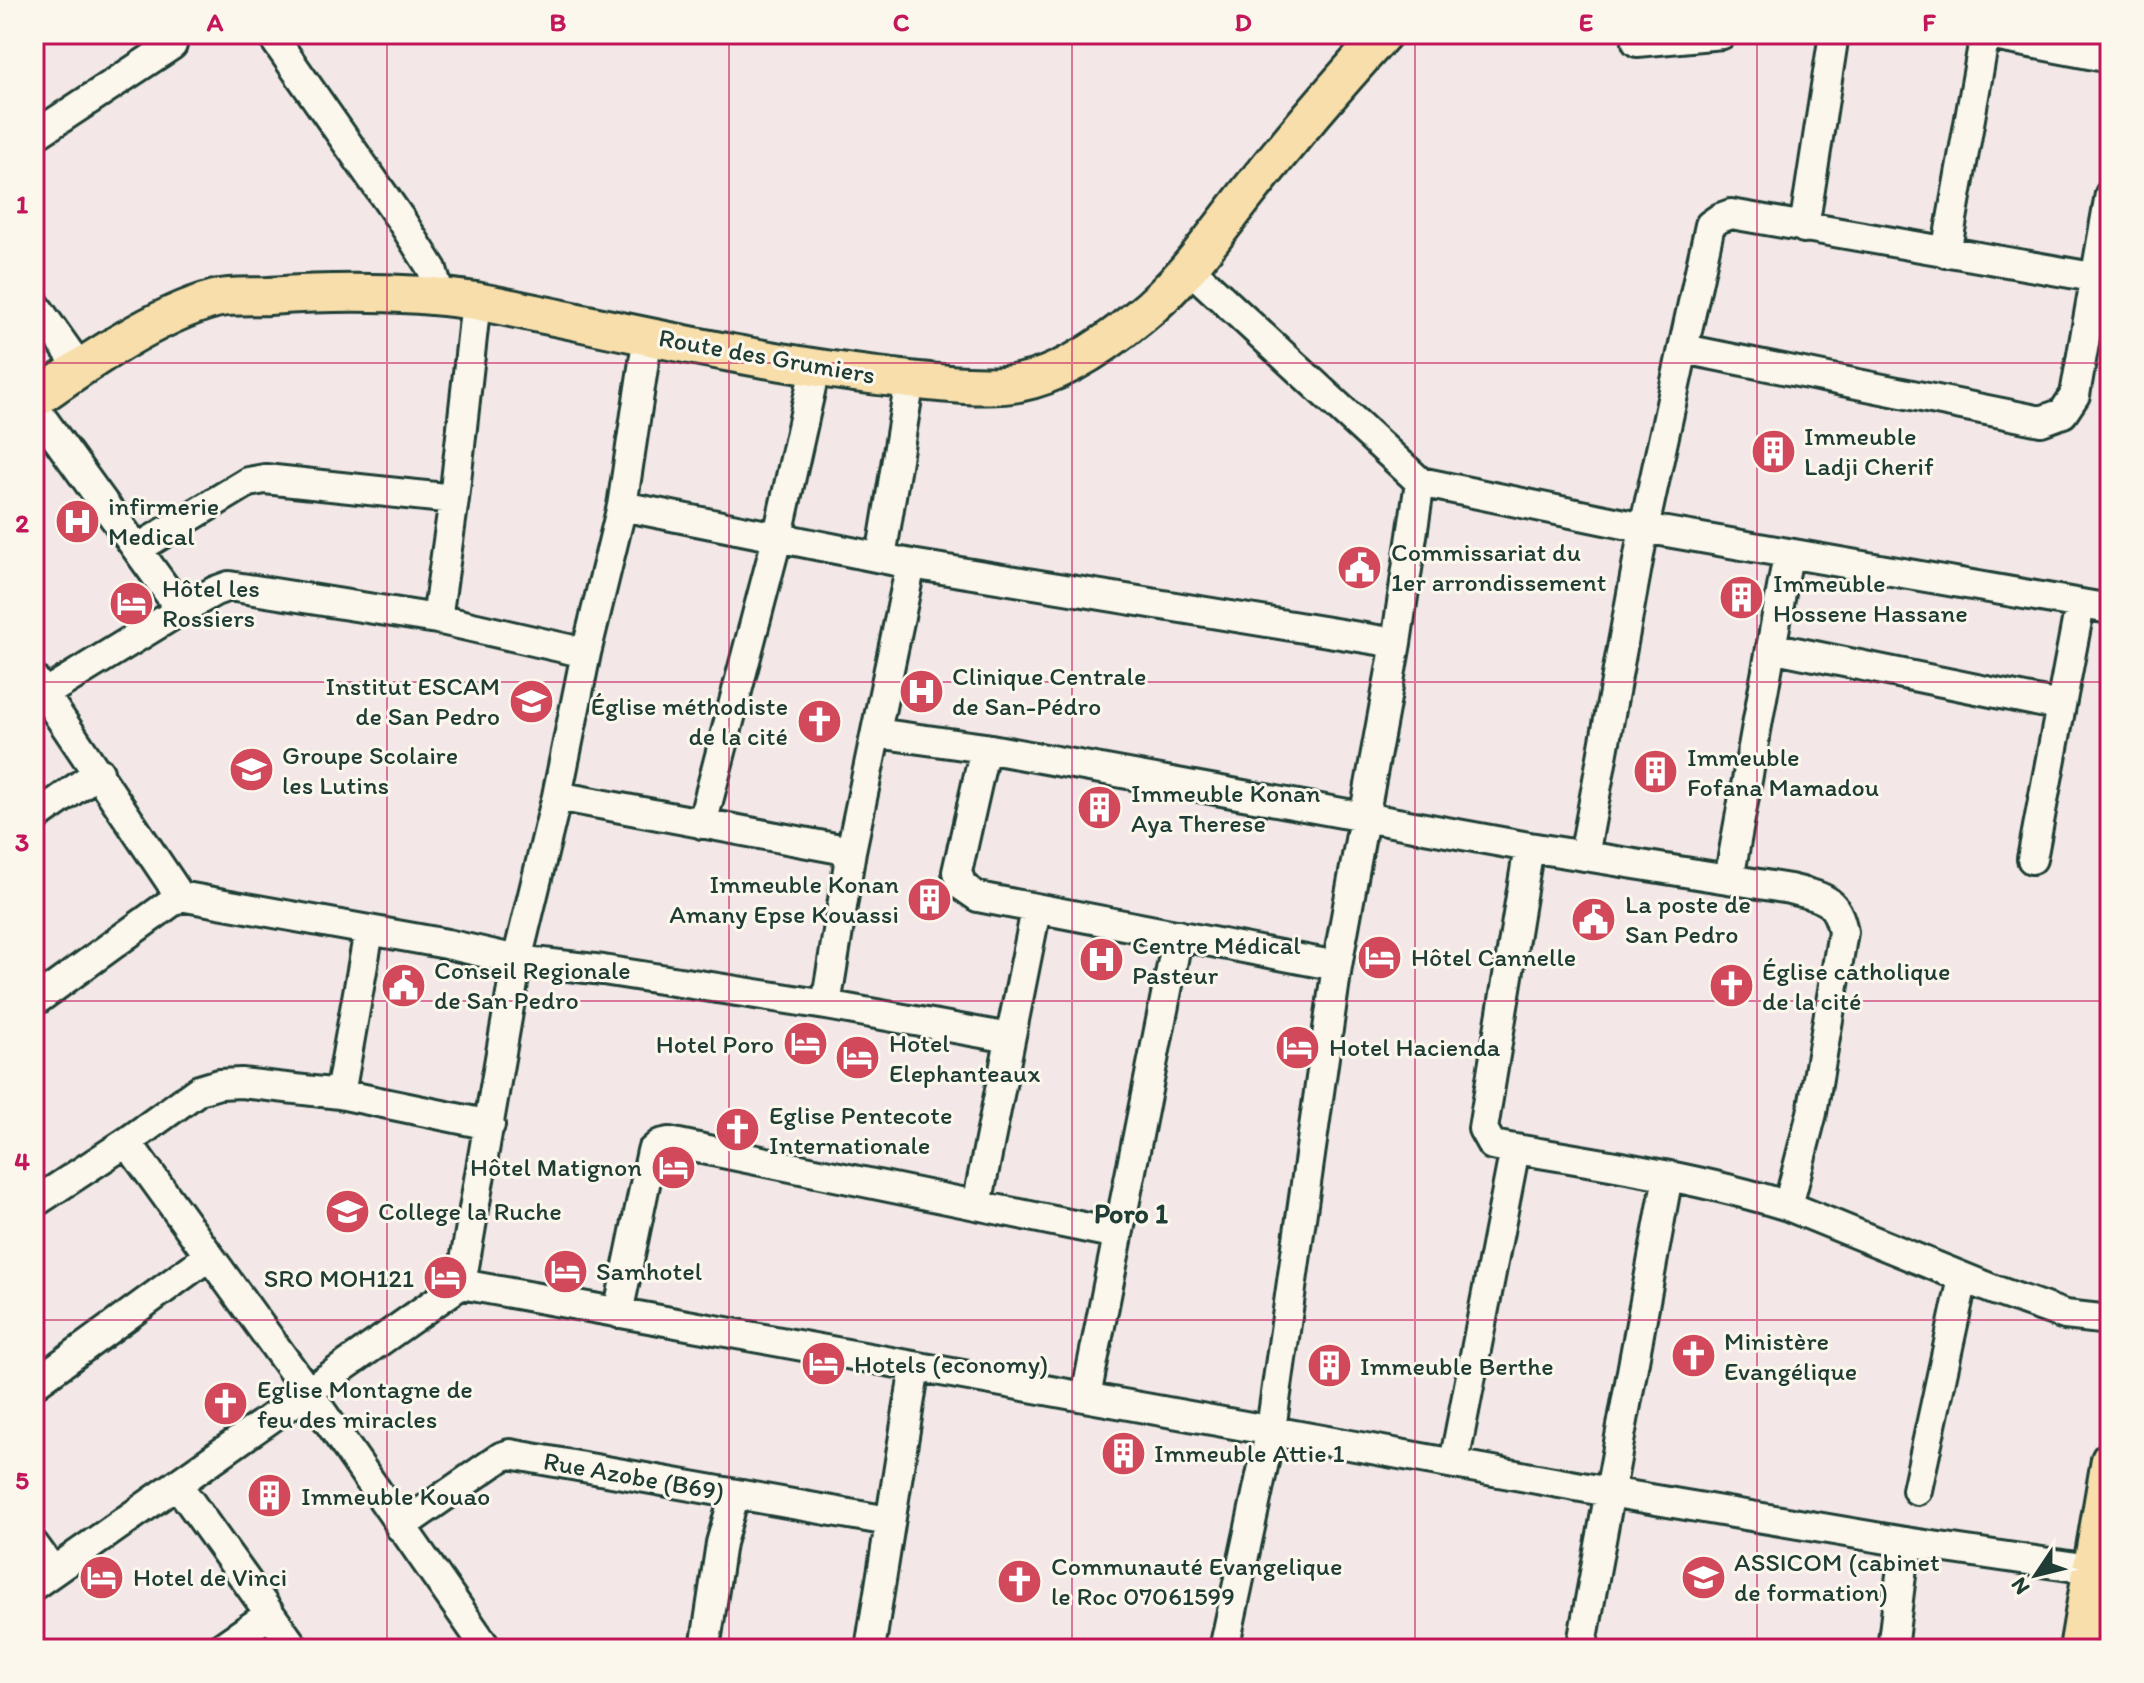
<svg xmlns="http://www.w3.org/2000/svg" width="2144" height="1683" font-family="Itim,sans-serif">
<rect width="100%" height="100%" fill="#f3e8e7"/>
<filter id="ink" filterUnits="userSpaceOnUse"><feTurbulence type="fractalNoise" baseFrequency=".0125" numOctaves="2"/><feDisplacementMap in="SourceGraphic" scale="16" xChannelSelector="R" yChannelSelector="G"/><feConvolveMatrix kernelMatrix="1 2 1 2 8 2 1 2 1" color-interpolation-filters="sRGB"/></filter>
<g filter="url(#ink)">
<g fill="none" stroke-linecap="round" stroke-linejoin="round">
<defs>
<path id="minor" d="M271 34 401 220 432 269 440 296
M1983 34 2110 58
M1637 42 1722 34
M34 136 172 45
M1804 228 1834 34
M1946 253 1985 34
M1189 268 1420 482 1644 528 2110 609
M34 303 80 368
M1684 349 2041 421 2063 413 2075 395 2110 194
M34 407 181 610
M622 506 911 564 1396 643
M137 549 248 482 265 479 454 499
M881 557 910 380
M437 619 454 499 476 301
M1771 647 2060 706
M34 679 180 896 447 944 517 960 603 970 826 1005 1010 1038
M44 694 181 610 215 591 229 586 437 619 586 653
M876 733 985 748 1529 847 1790 889C1821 897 1837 897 1843 932L1812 1113 1788 1206
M985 748 957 872 962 886 978 897 1337 966
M557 796 851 851
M34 818 99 772
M702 824 778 535 815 369
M1529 847 1483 1129 1492 1145C1591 1162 1693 1176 1788 1206L1994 1290 2065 1315 2110 1320
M1584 856 1644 528 1710 225 1720 218 1731 214 2110 280
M2032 859 2080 605
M1729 879 1788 555
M34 1002 180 896
M826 1005 851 851 911 564
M340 1094 369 931
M127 1142 308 1392 487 1649
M34 1203 127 1142 199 1090 219 1084 241 1083 340 1094 490 1125
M977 1205 1036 910
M461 1284 1609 1492 1905 1542 2110 1572
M618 1313 652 1151 660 1144 669 1142 1117 1234
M34 1384 209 1256
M1086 1396 1178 935
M1454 1463 1515 1149
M177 1484 295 1649
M1917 1490 1963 1278
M400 1527 501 1457 510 1454 889 1521
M34 1545 53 1571
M34 1585 461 1284 517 960 557 796 586 653 622 506 648 335
M219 1649 270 1614
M705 1649 721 1543 735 1494
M870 1649 915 1367
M1224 1649 1271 1429 1337 966 1396 643 1420 482
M1581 1649 1668 1176
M1892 1649 1905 1542"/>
<path id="major" d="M34 400C83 365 157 314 215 299 232 295 252 297 269 296 338 291 408 291 476 301 612 328 748 361 886 377 921 381 984 390 1018 383 1062 375 1105 345 1139 317 1183 282 1215 234 1250 190 1292 137 1337 85 1383 34
M2078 1649 2110 1460"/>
</defs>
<use href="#minor" stroke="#1f3d34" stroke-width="34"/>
<use href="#major" stroke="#1f3d34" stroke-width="42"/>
<use href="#minor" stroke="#fbf7ec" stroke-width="28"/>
<use href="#major" stroke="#f8deab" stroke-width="36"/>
</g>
</g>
<path fill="none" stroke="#c2185b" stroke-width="2" stroke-opacity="0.55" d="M387 34V1649M729 34V1649M1072 34V1649M1415 34V1649M1757 34V1649M34 363H2110M34 682H2110M34 1001H2110M34 1320H2110"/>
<defs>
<symbol id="building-disc" viewBox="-11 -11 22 22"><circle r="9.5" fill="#d1495b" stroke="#fbf7ec"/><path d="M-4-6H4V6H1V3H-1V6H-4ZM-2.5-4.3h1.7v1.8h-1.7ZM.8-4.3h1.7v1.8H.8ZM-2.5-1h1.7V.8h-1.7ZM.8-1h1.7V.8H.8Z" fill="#fff"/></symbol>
<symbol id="hospital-disc" viewBox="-11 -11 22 22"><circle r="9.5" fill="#d1495b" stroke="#fbf7ec"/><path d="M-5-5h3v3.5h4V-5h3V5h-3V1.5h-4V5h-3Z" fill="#fff"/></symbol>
<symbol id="civic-disc" viewBox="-11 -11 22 22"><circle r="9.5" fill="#d1495b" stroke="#fbf7ec"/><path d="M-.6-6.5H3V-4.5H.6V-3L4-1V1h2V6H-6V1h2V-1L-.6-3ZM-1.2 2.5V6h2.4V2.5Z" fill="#fff"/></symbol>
<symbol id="hotel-disc" viewBox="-11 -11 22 22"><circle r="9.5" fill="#d1495b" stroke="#fbf7ec"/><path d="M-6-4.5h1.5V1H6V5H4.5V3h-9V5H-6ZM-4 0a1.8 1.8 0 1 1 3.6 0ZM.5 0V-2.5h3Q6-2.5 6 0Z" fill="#fff"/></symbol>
<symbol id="school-disc" viewBox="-11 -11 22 22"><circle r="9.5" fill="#d1495b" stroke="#fbf7ec"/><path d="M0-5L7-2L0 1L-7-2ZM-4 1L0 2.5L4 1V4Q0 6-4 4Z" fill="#fff"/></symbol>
<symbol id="church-disc" viewBox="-11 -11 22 22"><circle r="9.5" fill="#d1495b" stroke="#fbf7ec"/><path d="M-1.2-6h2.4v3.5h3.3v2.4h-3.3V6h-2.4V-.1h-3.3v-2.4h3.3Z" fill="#fff"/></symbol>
<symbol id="university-disc" viewBox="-11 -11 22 22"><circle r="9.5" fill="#d1495b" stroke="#fbf7ec"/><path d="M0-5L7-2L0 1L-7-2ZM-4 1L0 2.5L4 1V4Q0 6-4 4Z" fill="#fff"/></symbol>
</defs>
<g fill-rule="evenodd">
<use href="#building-disc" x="1748" y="426" width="51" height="51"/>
<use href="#hospital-disc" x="52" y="496" width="51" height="51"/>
<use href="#civic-disc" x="1334" y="542" width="51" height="51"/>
<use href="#building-disc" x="1716" y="572" width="51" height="51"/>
<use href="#hotel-disc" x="106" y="578" width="51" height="51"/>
<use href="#hospital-disc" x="896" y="666" width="51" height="51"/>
<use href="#school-disc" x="506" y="676" width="51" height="51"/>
<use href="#church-disc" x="794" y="696" width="51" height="51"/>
<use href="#school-disc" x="226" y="744" width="51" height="51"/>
<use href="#building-disc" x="1630" y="746" width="51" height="51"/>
<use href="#building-disc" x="1074" y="782" width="51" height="51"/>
<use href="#building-disc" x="904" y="874" width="51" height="51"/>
<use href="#civic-disc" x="1568" y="894" width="51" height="51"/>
<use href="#hotel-disc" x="1354" y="932" width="51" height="51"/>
<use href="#hospital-disc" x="1076" y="934" width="51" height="51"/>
<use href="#civic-disc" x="378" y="960" width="51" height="51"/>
<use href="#church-disc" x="1706" y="960" width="51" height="51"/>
<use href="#hotel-disc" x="780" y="1018" width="51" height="51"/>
<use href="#hotel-disc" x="1272" y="1022" width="51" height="51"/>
<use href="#hotel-disc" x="832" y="1032" width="51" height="51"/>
<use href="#church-disc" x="712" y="1104" width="51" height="51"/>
<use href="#hotel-disc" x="648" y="1142" width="51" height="51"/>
<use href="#university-disc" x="322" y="1186" width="51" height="51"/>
<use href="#hotel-disc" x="540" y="1246" width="51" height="51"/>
<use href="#hotel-disc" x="420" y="1252" width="51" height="51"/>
<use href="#church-disc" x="1668" y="1330" width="51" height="51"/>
<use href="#hotel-disc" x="798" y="1338" width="51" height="51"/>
<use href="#building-disc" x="1304" y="1340" width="51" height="51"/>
<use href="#church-disc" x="200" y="1378" width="51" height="51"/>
<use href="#building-disc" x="1098" y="1428" width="51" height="51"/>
<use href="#building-disc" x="244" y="1470" width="51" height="51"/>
<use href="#hotel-disc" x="76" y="1552" width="51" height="51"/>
<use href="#university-disc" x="1678" y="1552" width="51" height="51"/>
<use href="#church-disc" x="994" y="1556" width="51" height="51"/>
</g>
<g text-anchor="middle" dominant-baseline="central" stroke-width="6" stroke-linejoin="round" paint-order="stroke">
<g font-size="26" fill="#1f3d34" stroke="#fbf7ec">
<text transform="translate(767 356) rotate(10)">Route des Grumiers</text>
<text transform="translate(634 1476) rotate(10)">Rue Azobe (B69)</text>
</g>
<g font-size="26" fill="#1f3d34" stroke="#fbf7ec" text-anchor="start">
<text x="1804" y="436">Immeuble<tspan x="1804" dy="30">Ladji Cherif</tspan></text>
<text x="108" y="506">infirmerie<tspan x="108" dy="30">Medical</tspan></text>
<text x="1391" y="552">Commissariat du<tspan x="1391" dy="30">1er arrondissement</tspan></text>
<text x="1773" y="583">Immeuble<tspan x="1773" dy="30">Hossene Hassane</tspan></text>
<text x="162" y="588">Hôtel les<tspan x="162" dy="30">Rossiers</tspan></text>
<text x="952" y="676">Clinique Centrale<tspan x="952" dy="30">de San-Pédro</tspan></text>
<text x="500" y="686" text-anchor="end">Institut ESCAM<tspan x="500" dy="30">de San Pedro</tspan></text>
<text x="788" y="706" text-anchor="end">Église méthodiste<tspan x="788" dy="30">de la cité</tspan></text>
<text x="282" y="755">Groupe Scolaire<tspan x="282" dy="30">les Lutins</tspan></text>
<text x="1687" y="757">Immeuble<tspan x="1687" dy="30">Fofana Mamadou</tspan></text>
<text x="1131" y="793">Immeuble Konan<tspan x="1131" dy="30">Aya Therese</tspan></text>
<text x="899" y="884" text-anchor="end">Immeuble Konan<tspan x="899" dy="30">Amany Epse Kouassi</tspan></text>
<text x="1625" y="904">La poste de<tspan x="1625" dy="30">San Pedro</tspan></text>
<text x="1132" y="945">Centre Médical<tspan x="1132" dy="30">Pasteur</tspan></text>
<text x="1411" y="957">Hôtel Cannelle</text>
<text x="434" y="970">Conseil Regionale<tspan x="434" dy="30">de San Pedro</tspan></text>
<text x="1762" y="971">Église catholique<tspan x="1762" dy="30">de la cité</tspan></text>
<text x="889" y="1043">Hotel<tspan x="889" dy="30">Elephanteaux</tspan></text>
<text x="774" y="1044" text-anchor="end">Hotel Poro</text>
<text x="1329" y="1047">Hotel Hacienda</text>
<text x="769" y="1115">Eglise Pentecote<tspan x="769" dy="30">Internationale</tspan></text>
<text x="642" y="1167" text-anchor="end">Hôtel Matignon</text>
<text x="378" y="1211">College la Ruche</text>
<text x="596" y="1271">Samhotel</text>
<text x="414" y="1278" text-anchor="end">SRO MOH121</text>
<text x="1724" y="1341">Ministère<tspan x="1724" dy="30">Evangélique</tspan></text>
<text x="854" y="1364">Hotels (economy)</text>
<text x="1360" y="1366">Immeuble Berthe</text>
<text x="257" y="1389">Eglise Montagne de<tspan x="257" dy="30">feu des miracles</tspan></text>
<text x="1154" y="1453">Immeuble Attie 1</text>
<text x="301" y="1496">Immeuble Kouao</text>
<text x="1734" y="1562">ASSICOM (cabinet<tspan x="1734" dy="30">de formation)</tspan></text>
<text x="1051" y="1566">Communauté Evangelique<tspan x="1051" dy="30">le Roc 07061599</tspan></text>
<text x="133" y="1577">Hotel de Vinci</text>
</g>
<g font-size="28" font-weight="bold" fill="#1f3d34" stroke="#fbf7ec">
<text x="1131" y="1213">Poro 1</text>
</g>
</g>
<rect width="2144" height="1683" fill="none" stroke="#fbf7ec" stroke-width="88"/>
<g transform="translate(2036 1575) rotate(235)" stroke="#fbf7ec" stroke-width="6" paint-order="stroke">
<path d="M0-6L14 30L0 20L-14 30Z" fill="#1f3d34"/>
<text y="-12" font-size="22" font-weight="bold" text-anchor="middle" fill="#1f3d34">N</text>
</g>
<rect x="44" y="44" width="2056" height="1595" fill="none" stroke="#c2185b" stroke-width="3"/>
<g font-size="26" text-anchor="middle" font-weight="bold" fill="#c2185b">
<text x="215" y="31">A</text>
<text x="558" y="31">B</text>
<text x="901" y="31">C</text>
<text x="1243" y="31">D</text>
<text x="1586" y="31">E</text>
<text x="1929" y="31">F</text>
<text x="22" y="213">1</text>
<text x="22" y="532">2</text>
<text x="22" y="851">3</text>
<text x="22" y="1170">4</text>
<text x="22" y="1489">5</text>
</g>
</svg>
